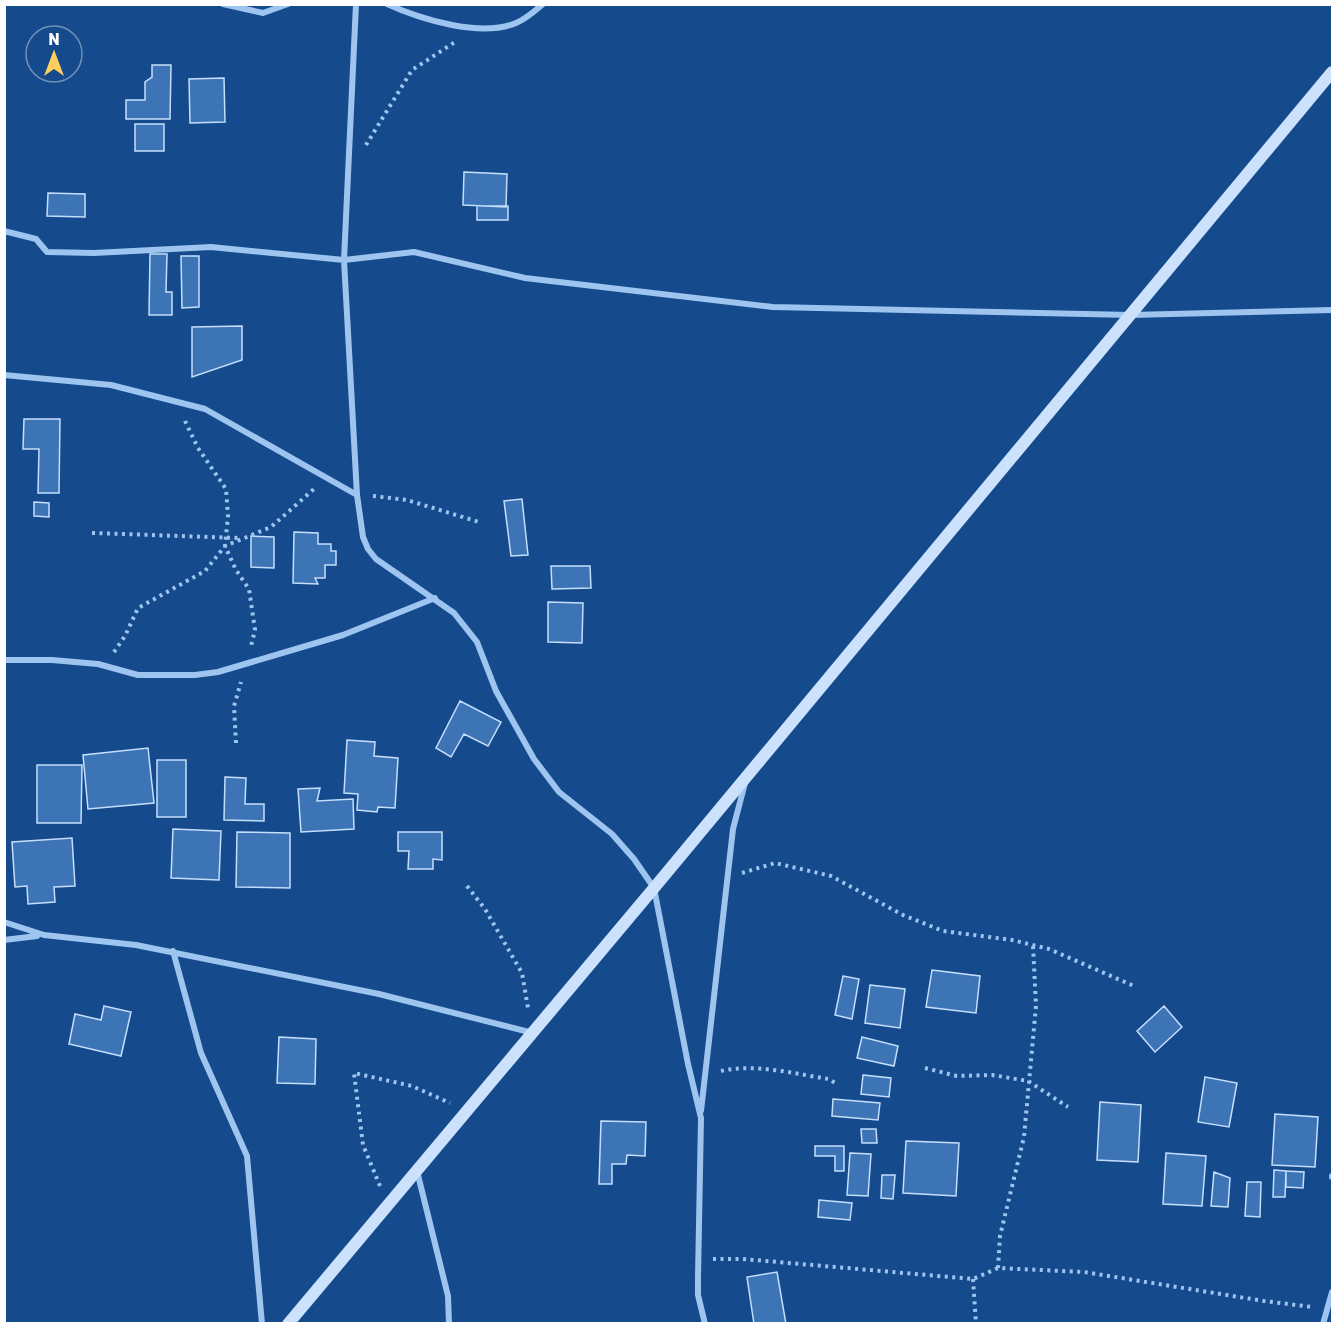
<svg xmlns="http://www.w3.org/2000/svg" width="1337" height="1328" font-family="Rubik,sans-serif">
<rect width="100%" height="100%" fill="#154a8d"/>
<path fill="#3d74b6" stroke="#c5defb" stroke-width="1.5" d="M152 65H171L170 119H126V100H145V82L152 77Z
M224 78 225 122 190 123 189 79Z
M135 124H164V151H135Z
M464 172 507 174 506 207 463 205Z
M48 193 85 194V217L47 216Z
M477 206H508V220H477Z
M150 254H167L166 292H172V315H149Z
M181 256H199V307L182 308Z
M242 326V360L192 377V327Z
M24 419H60L59 493H38L39 449H23Z
M522 499 528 555 511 556 504 501Z
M34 502 49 503V517L34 516Z
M294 532 318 533V544H331V551H336V565H325V578H315L318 584 293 583Z
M251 536 274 537V568L251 567Z
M551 566H590L591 588 552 589Z
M548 602 583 603 582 643 548 642Z
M460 701 501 722 488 746 464 734 451 757 436 748Z
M347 740 375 742 374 756 398 758 395 808 378 807 377 812 357 810 358 794 344 793Z
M148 748 154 803 88 809 83 755Z
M157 760H186V817H157Z
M37 765H82L81 823H37Z
M225 777 246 778 245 804H264V821L224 820Z
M320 788 317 801 353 799 354 829 301 832 298 789Z
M173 829 221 831 219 880 171 878Z
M237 832 290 833V888L236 887Z
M398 832H442V860L433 859V869H408L409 851H398Z
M72 838 75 886 54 887 55 902 28 904 27 886 15 887 12 842Z
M932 970 980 976 976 1013 926 1007Z
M843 976 859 979 852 1019 835 1015Z
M870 985 905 989 900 1028 865 1023Z
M104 1006 131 1012 121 1056 69 1044 75 1014 101 1020Z
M1164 1006 1182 1027 1155 1052 1137 1031Z
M279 1037 316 1039 315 1084 277 1083Z
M862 1037 898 1046 894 1066 857 1058Z
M863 1075 891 1078 889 1097 861 1094Z
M1205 1077 1237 1083 1229 1127 1198 1122Z
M833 1099 880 1103 878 1120 832 1116Z
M1100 1102 1141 1105 1138 1162 1097 1160Z
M1275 1114 1318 1117 1315 1167 1272 1165Z
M601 1121 646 1122 645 1156 627 1155 626 1164H612V1184H599Z
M861 1129H876L877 1143H862Z
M906 1141 959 1143 956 1196 903 1193Z
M815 1146H844V1171H835V1156H815Z
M850 1153 871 1154 868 1196 847 1195Z
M1166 1153 1206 1156 1202 1206 1163 1204Z
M1274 1170 1286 1171 1285 1197H1273Z
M1286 1171 1304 1172 1303 1188 1286 1187Z
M1214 1172 1230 1178 1228 1207 1211 1206Z
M882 1175H895L893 1199 881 1198Z
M1247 1182H1261L1260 1217 1245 1216Z
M819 1200 852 1203 850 1220 818 1217Z
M777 1272 786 1324H754L747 1277Z"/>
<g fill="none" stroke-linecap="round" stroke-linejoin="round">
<path stroke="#9ec4f0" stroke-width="4" stroke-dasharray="3 4.5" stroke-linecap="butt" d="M366 145 412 70 455 42
M185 421 198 448 226 489 228 516 225 546 236 570 249 589 255 630 251 646
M373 496 407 500 479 522
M92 533 240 538
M114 652 125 636 138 608 205 571 225 546 271 527 314 489
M236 743 234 706 241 682
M742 873 775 863 831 876 903 915 943 931 1012 940 1049 949 1134 986
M467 886 485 909 522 973 528 1008
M925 1068 957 1076 992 1075 1028 1081 1068 1107
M721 1071C755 1063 795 1074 829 1079L835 1083
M380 1186 363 1145 354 1073 412 1086 450 1103
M713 1259H743L973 1279 998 1268 1084 1272 1264 1301 1312 1307
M998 1268 1000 1236 1024 1137 1036 1006 1033 945
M973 1279 976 1324"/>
<path stroke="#9ec4f0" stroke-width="6" d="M223 4 263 13 288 4
M356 4 344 260 357 495 363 537 368 549 376 559 454 613 477 642 496 691 534 759 559 792 612 834 634 859 654 888 688 1064 701 1118 698 1277V1295L705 1324
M387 4C420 19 481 38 516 23 526 19 535 11 543 4
M4 231 36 239 47 252 94 253 211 247 344 260 414 252 525 278 773 307 1131 315 1332 310
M4 375 111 385 205 409 357 495
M4 660H52L98 664 138 675H195L218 672 343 635 435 598
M4 922 44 935 136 945 379 994 533 1033
M4 940 37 936
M173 951 201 1053 247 1156 262 1324
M701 1111 733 829 745 783
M417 1171 448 1296 449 1324
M1332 1176V1177
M1323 1324 1332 1292"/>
<path stroke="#cce1fb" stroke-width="12" d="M288 1324 654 888 1332 72"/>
</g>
<rect width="1337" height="1328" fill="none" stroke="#ffffff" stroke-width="12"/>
<g transform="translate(54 54)"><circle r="28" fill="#154a8d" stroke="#7392bb" stroke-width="1.5"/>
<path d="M0-4.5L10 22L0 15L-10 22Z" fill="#ffce5d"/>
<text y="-9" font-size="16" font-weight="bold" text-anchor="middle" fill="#ffffff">N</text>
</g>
</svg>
